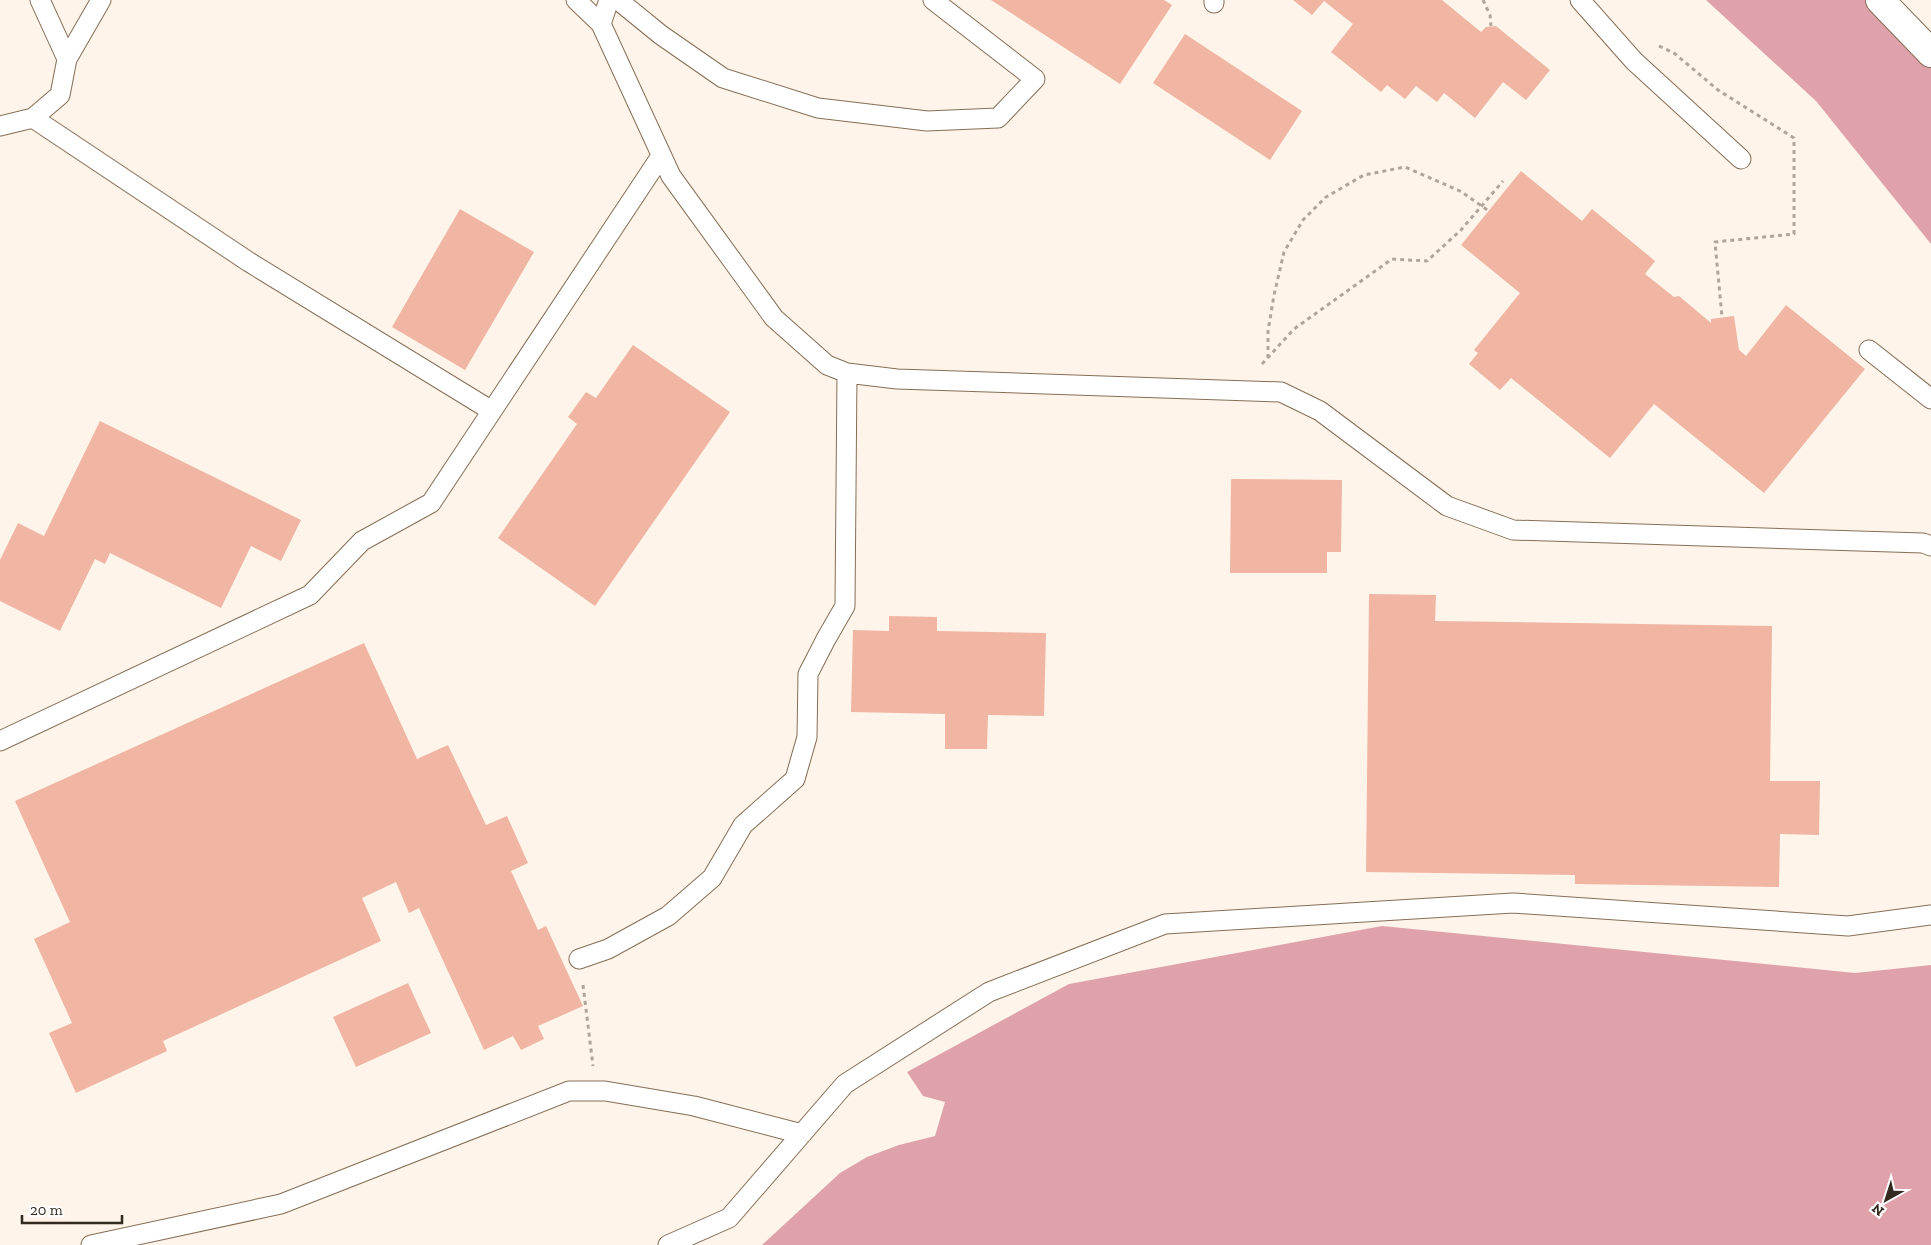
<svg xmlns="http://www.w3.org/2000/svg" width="1931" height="1245" font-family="'Zilla Slab',serif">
<rect width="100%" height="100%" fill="#fef4e9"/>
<path fill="#dfa2ab" d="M1706 0H1880L1931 53V244L1816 101Z
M1382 926 1855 973 1931 965V1245H762L840 1173 867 1157 899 1145 935 1136 945 1102 923 1096 907 1072 1069 984Z"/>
<path fill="#f0b5a3" d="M991 0H1164L1172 5 1120 84Z
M1293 0H1442L1481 32 1486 27 1496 26 1550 70 1526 100 1503 82 1475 118 1444 93 1437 102 1416 86 1405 99 1387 85 1381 92 1331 52 1353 24 1324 1 1312 15Z
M1185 34 1302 111 1270 160 1153 83Z
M1521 171 1582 221 1592 209 1655 261 1645 274 1674 297 1679 296 1711 323V319L1734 316 1739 350 1746 356 1786 305 1865 369 1764 493 1654 404 1610 458 1511 378 1500 390 1469 364 1478 353 1474 350 1520 293 1461 245Z
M460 209 534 252 465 370 392 327Z
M633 345 730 412 595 606 498 538 577 424 568 417 586 392 596 398Z
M100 421 301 520 281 561 251 546 221 608 110 553 105 564 95 559 60 631 0 601V560L18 523 44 536Z
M1231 479 1342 480 1341 552H1327V573H1230Z
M1369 594 1436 595 1435 621 1772 626 1770 781H1820L1819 835 1780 834 1779 887 1575 884V875L1366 872Z
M889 616 937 617V631L1046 633 1044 716 988 715 987 749H945V714L851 712 853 630 889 631Z
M364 643 417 759 448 745 486 825 507 816 528 863 511 871 538 930 546 926 583 1006 538 1026 544 1039 521 1050 513 1036 484 1050 419 908 409 913 396 882 362 898 381 941 163 1041 167 1051 76 1093 49 1033 72 1023 34 939 70 922 15 801Z
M408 983 431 1033 356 1067 333 1017Z"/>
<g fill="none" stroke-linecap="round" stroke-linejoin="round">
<defs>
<path id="service" d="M576 0 601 24
M609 0 601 24 671 176 774 318 827 365 847 373 897 379 1281 392 1320 411 1447 506 1513 530 1923 543 1931 546
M618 0 661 35 723 78 818 108 927 121 998 118 1035 79 933 0
M1214 0V3
M1580 0 1634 61 1741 159
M67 59 101 0
M33 118 249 262 492 411
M0 126 33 118 60 95 67 59 40 0
M1869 350 1931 399
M0 741 310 595 362 541 431 503 661 156
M579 959 608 949 668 916 712 878 743 825 795 779 807 737 808 674 826 639 845 606 847 373
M91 1245 281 1204 569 1091H605L694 1106 802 1134
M668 1245 729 1218 845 1084 989 992 1165 924 1513 903 1848 926 1931 915"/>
<path id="minor" d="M1880 0 1931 53"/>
</defs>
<use href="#service" stroke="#856e57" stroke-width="21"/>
<use href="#minor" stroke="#856e57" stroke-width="30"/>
<path stroke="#afa69b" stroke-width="3" stroke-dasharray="4 4" stroke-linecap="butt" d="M1483 0 1490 15 1491 26
M1659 46 1674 53 1718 90 1794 138V234L1715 242 1722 317
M1268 358V331L1274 295 1284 252 1303 220 1326 197 1364 175 1405 167 1460 191 1489 211
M1262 364 1294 329 1392 259 1427 261 1461 230 1503 181
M583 985 593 1066"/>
<use href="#service" stroke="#fff" stroke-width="19"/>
<use href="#minor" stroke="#fff" stroke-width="28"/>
</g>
<g transform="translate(1886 1200) rotate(219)" stroke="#ffffff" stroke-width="4" paint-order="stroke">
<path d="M0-4L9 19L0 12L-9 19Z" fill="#32291f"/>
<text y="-8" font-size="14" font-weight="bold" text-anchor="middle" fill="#32291f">N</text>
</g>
<path d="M22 1215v8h100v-8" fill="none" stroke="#32291f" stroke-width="2.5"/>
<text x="30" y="1215" font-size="15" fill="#32291f" stroke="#ffffff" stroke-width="4" paint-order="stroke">20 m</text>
</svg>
